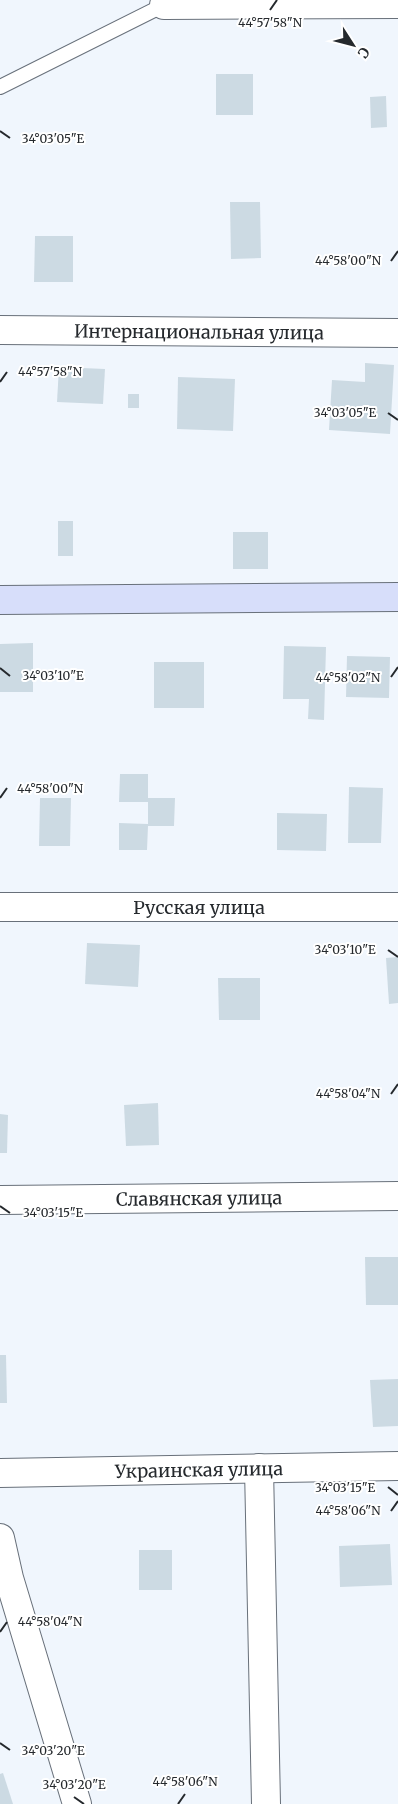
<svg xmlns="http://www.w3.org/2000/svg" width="398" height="1804" viewBox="0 0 398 1804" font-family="Merriweather,serif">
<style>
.building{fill:#ccdae3}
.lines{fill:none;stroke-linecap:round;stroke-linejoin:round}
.lane-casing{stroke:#68707a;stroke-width:16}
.street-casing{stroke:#68707a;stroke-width:30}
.secondary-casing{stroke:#68707a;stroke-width:30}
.lane{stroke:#fff;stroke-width:14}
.street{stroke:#fff;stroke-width:28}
.secondary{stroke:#d7defa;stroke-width:28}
.ticks{fill:none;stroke:#25292d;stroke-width:2}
.labels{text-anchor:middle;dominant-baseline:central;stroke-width:4;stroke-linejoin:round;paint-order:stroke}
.street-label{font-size:18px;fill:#25292d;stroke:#fff}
.ticks-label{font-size:12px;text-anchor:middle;fill:#25292d;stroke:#fff;stroke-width:4;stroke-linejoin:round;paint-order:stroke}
</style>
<rect width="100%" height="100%" fill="#f0f6fd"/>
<!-- building -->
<g class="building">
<rect x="216" y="74" width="37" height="41"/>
<path d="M386,96L387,127L371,128L370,97Z"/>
<path d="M230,202H260L261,258L231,259Z"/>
<path d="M35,236H73V282H34Z"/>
<path d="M365,363L394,365L390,434L329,430L332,380L365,382Z"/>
<path d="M59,367L105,369L103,404L57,402Z"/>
<path d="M178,377L235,379L233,431L177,429Z"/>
<rect x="128" y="394" width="11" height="14"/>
<rect x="58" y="521" width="15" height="35"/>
<rect x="233" y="532" width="35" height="37"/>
<path d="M33,643V692H0V644Z"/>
<path d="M284,646L326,647L324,720L308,719L309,699H283Z"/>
<path d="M347,656L390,657L389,698L346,697Z"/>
<rect x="154" y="662" width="50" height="46"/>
<path d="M120,774H148V798H175L174,826H148L147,850H119V823L148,824V802H119Z"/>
<path d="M349,787L383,788L381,843H348Z"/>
<path d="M40,798H71L70,846H39Z"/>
<path d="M277,813L327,814L326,851L277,850Z"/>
<path d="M87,943L140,945L138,987L85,984Z"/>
<path d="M398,957V1003L389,1004L386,958Z"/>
<path d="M218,978H260V1020H219Z"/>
<path d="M158,1103L159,1145L126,1146L124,1105Z"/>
<path d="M0,1114L8,1115L7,1153H0Z"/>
<path d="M365,1257H398V1305H366Z"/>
<path d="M0,1355H6L7,1403H0Z"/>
<path d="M398,1379V1426L373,1427L370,1380Z"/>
<path d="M390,1544L392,1585L340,1587L339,1546Z"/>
<rect x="139" y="1550" width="33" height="40"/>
<path d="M3,1773L13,1804H0V1774Z"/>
</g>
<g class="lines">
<!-- lane casing -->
<g class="lane-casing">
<path id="lane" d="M0,87L164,5"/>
</g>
<!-- street casing -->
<g class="street-casing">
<g id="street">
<path d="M164,5L398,4"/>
<path id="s1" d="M0,330L398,333"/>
<path id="s2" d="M0,907H398"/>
<path id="s3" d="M0,1200L398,1196"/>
<path d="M259,1468L266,1804"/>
<path id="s4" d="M0,1473L398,1466"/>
<path d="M0,1538L9,1578L77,1804"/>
</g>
</g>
<!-- secondary casing -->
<g class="secondary-casing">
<path id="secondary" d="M0,600L398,597"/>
</g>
<!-- lane -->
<use href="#lane" class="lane"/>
<!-- street -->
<use href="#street" class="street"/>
<!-- secondary -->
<use href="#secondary" class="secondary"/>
</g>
<!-- ticks -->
<path class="ticks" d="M270,10L277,0M0,131L10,138M391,261L398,251M0,382L7,372M388,413L398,420M0,668L10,676M391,677L398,667M0,798L7,788M388,950L398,957M391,1094L398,1084M0,1206L10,1213M388,1487L398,1495M391,1511L398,1501M0,1632L7,1622M0,1743L10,1750M74,1797L84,1804M178,1804L185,1794"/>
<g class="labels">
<!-- street labels -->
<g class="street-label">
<text stroke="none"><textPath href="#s1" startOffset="199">Интернациональная улица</textPath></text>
<text stroke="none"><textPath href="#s2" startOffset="199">Русская улица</textPath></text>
<text stroke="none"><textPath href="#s3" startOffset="199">Славянская улица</textPath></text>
<text stroke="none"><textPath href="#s4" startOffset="199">Украинская улица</textPath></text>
</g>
</g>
<g class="ticks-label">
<text x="270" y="27">44°57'58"N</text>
<text x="53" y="143">34°03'05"E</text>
<text x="348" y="265">44°58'00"N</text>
<text x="50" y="376">44°57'58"N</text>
<text x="345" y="417">34°03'05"E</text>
<text x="53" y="680">34°03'10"E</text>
<text x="348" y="682">44°58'02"N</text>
<text x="50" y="793">44°58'00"N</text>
<text x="345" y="954">34°03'10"E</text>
<text x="348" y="1098">44°58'04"N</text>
<text x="53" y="1217">34°03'15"E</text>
<text x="345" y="1492">34°03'15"E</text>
<text x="348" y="1515">44°58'06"N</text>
<text x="50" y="1626">44°58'04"N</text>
<text x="53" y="1755">34°03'20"E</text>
<text x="185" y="1786">44°58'06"N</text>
<text x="74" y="1789">34°03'20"E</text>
</g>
<!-- north arrow -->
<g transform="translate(353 45) rotate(126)" stroke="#ffffff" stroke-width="4" paint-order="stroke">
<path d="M0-4L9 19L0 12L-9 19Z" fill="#25292d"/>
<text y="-8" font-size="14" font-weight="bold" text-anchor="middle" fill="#25292d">С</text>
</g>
</svg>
